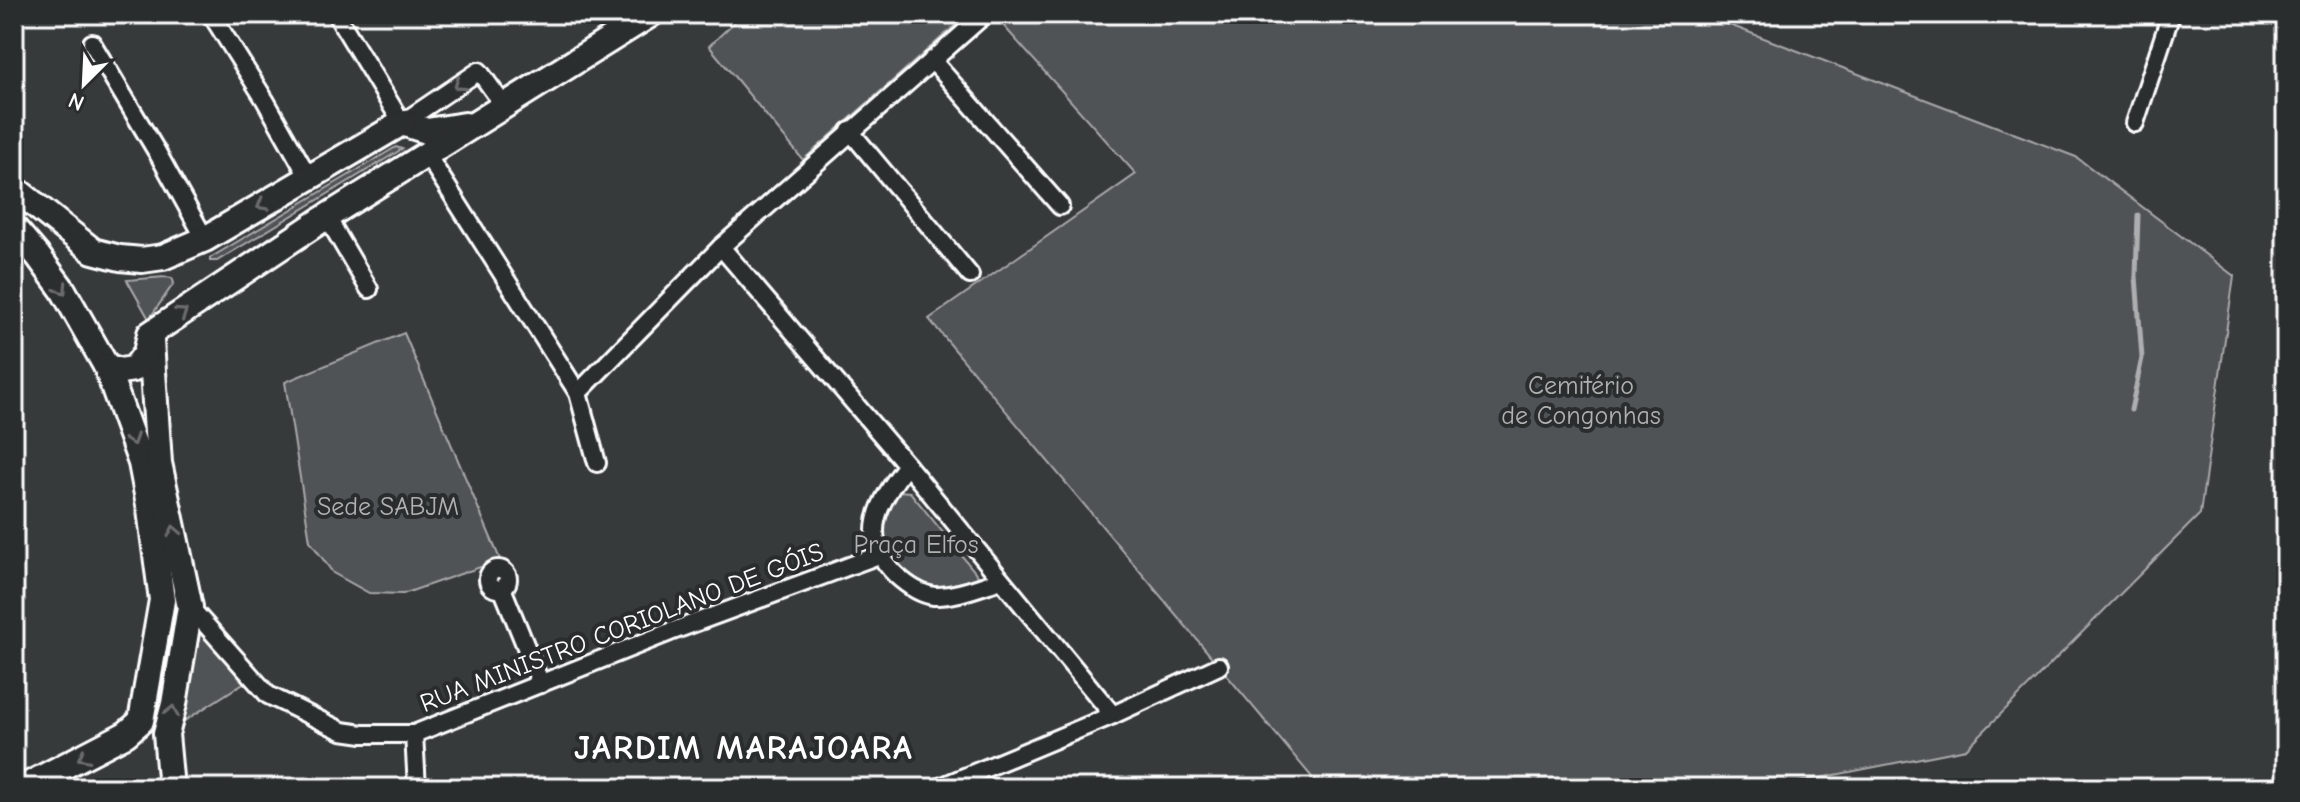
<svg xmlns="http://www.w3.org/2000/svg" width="2300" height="802" viewBox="0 0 2300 802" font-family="'Comic Neue',sans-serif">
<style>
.green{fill:#505354;stroke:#a8a9aa;stroke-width:2}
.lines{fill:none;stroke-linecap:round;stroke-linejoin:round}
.stream{stroke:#adaeaf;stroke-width:5}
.building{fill:#636465;stroke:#454647;stroke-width:2}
.street-casing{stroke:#fff;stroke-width:22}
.secondary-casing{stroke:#fff;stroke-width:30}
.street{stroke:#2a2d2e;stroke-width:16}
.secondary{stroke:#2a2d2e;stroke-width:24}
.oneway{stroke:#6a6c6d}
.labels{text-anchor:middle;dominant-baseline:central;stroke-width:8;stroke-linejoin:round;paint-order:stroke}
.park-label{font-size:26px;fill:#b0b2b2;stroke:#2a2d2e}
.street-label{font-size:26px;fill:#fff;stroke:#2a2d2e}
.district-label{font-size:34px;font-weight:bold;letter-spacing:2px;fill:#fff;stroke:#2a2d2e}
</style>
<rect width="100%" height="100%" fill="#373a3b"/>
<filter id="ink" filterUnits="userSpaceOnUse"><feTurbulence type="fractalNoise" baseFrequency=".0125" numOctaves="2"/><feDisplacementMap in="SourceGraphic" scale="16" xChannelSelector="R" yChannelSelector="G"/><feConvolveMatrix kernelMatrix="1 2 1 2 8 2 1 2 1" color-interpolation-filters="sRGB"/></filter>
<g filter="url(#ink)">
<!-- green -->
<g class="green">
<path d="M743,14H968L803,160L709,46Z"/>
<path d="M993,14H1701L2076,157L2234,276L2200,514L1966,749L1769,788H1321L929,319L1136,174Z"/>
<path d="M396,147L402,149L217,261H210V258Z"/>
<path d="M165,277L172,278L174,283L149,319L127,280Z"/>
<path d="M404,333L502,564H489L403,594L369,593L333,573L310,541L285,382Z"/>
<path d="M898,491L910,492L980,578C915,592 920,597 881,542L887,499Z"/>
<path d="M201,629L248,680L181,723Z"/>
</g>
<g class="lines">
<!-- stream -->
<path class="stream" d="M2131,410L2142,358L2136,276L2138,215"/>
</g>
<!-- building -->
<path class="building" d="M2104,775L2158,788H2101Z"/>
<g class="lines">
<!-- street casing -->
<g class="street-casing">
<g id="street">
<path d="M211,14L265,100L309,178"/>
<path d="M336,14L402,123L479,71L505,107"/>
<path d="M92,43L157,152L205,239"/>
<path d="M932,60L1060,206"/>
<path d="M2135,123L2171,14"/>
<path d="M850,131L970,275"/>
<path d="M427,155L578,393L597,463"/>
<path d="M327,217L369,289"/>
<path d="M721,247L907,465L1113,715"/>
<path d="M578,393L721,247L983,16"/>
<path d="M907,465C879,501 857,537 896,575C907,585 919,594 934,596C956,597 981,586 1001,580"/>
<circle cx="498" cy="579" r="10"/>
<path d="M502,588L541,684"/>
<path d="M190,607L268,695L342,731L363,734H414L670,632L879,555"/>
<path d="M414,734L417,788"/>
<path d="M938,788L1113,715L1219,666"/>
</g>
</g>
<!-- secondary casing -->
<g class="secondary-casing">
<g id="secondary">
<path d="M402,123L427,131L465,125"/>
<path d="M14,188L93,251L120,258L142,260L163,257L205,239L402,123"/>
<path d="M14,228L38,256L63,290L106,366L141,463L150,510L162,600L141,721L126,734L22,788"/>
<path d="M151,341L159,463L190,607L174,704L166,734L171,788"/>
<path d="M106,366L120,371L134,369L146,353L150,334L320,221L651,14"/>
</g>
</g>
<!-- street -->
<use href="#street" class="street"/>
<!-- secondary -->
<use href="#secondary" class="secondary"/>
</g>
<!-- one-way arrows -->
<defs><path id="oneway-chevron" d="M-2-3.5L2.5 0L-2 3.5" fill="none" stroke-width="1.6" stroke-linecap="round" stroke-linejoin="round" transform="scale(2)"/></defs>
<g class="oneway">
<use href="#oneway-chevron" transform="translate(459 85) rotate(146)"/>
<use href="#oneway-chevron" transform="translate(262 205) rotate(150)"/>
<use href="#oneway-chevron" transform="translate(62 289) rotate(57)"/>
<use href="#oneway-chevron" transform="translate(182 313) rotate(-34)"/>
<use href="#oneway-chevron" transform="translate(132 440) rotate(71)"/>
<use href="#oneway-chevron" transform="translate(174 531) rotate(-102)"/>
<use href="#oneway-chevron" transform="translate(172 711) rotate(-77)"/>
<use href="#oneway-chevron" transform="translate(83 757) rotate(153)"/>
</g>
</g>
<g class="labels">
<!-- park labels -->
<g class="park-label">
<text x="1581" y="386">Cemitério<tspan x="1581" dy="30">de Congonhas</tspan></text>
<text x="388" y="507">Sede SABJM</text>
<text x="916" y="545">Praça Elfos</text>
</g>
<!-- street labels -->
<g class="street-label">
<text transform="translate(622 628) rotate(-21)">RUA MINISTRO CORIOLANO DE GÓIS</text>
</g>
<!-- district labels -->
<g class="district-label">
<text x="744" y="748">JARDIM MARAJOARA</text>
</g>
</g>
<!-- margin -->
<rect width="2300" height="802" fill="none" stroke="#2a2d2e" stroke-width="48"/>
<rect x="24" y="24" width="2252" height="754" fill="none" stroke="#fff" stroke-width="3" filter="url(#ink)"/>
<!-- north arrow -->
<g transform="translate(84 84) rotate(204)" stroke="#2a2d2e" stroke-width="6" paint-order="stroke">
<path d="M0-6L14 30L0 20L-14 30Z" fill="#ffffff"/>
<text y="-12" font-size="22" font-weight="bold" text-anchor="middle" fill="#ffffff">N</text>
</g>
</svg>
